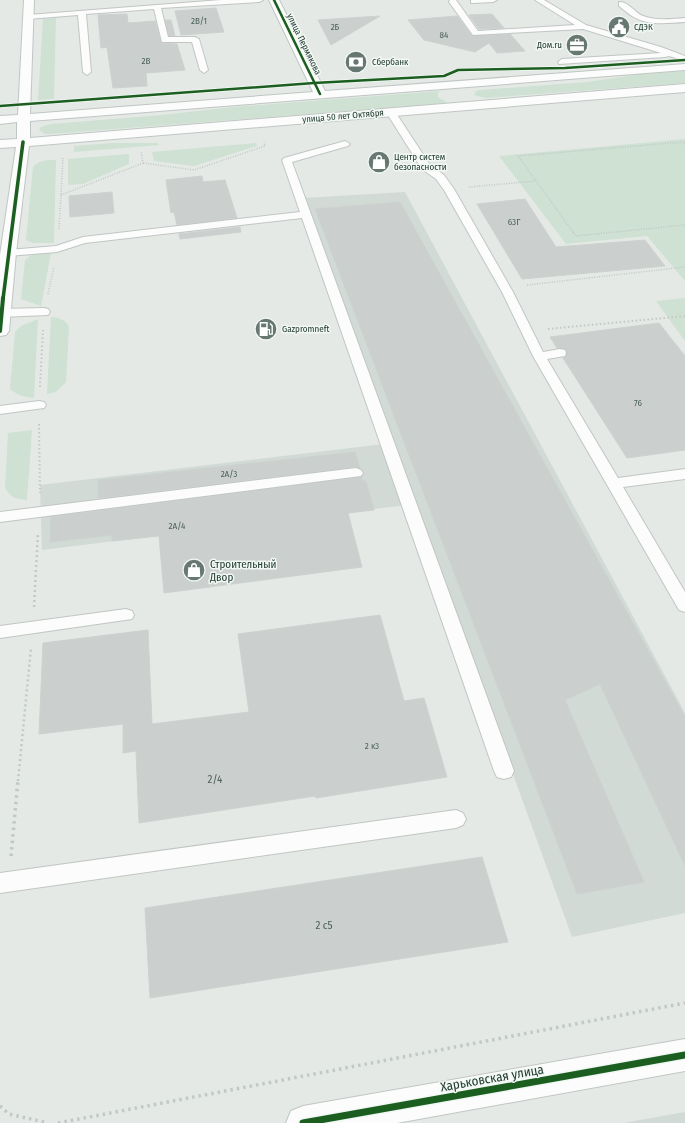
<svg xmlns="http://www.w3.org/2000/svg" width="685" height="1123" viewBox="0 0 685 1123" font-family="'Fira Sans Condensed',sans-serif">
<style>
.built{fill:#d2dad6}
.green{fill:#cee1d2}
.building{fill:#cbd0ce;stroke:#ccd2cf}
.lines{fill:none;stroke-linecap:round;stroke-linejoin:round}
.lane-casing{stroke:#c1c6c3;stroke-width:2}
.secondary-casing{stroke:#c0c6c3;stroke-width:2}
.path-far3{stroke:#c1c9c5;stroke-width:1.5;stroke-dasharray:1 1.5;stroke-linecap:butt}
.path-far2{stroke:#c1c9c5;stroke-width:2;stroke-dasharray:1.5 2.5;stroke-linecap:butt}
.path-far1{stroke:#c1c9c5;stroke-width:2.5;stroke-dasharray:2 3;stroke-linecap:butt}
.path{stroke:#c1c9c5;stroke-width:3.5;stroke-dasharray:2.5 4;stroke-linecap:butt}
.lane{fill:#fbfcfb;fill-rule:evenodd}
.secondary{fill:#fbfcfb;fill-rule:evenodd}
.cycleway-far3-casing{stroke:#f2f8f4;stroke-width:4}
.cycleway-far2-casing{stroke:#f2f8f4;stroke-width:5}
.cycleway-far1-casing{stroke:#f2f8f4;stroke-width:6}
.cycleway-casing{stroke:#f2f8f4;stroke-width:10}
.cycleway-far3{stroke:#1b5e20;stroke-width:2.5}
.cycleway-far2{stroke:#1b5e20;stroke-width:3.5}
.cycleway-far1{stroke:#1b5e20;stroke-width:4}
.cycleway{stroke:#1b5e20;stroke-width:7}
.labels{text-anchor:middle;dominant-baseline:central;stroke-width:3;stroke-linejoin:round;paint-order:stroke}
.number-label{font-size:9px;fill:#4e615a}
.far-poi-label{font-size:9px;fill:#233b33;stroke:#f2f8f4;text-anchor:start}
.far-street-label{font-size:9px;fill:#233b33;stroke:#f2f8f4}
.poi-label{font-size:11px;fill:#233b33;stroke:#f2f8f4;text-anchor:start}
.near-number-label{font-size:11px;fill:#4e615a}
.near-street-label{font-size:13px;fill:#233b33;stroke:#f2f8f4}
</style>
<rect width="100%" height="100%" fill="#e4e9e6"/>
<!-- built -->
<g class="built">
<path d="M405,192L685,713V913L572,937L415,504L42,550L40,485L392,443L304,198Z"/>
<path d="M685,1112V1123H623Z"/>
</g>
<!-- green -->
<g class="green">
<path d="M56,18L54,99L38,100L43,19Z"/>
<path d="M685,71V83L486,98L474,95L476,91L480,90L587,82L641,74Z"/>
<path d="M440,91L438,93V97L448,103L51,134H45L39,130L41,127L51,124L162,115L233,107Z"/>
<path d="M685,139V281L647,236L566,244L499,156Z"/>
<path d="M113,143H158L159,145L74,152V146Z"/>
<path d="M256,143L257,146L194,166L154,161L152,152Z"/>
<path d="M129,154V164L83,184L68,185V159Z"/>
<path d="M56,160L54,243H33L26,240L33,167C39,160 48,160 56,160Z"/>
<path d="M38,253H51L41,306L21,299L25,260L30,256Z"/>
<path d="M685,298V341L656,301Z"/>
<path d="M51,317C59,318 65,319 69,327L66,382L56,392L47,394Z"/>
<path d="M38,319L34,398C24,397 17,395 10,389L15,332L21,326Z"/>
<path d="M32,430L27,500C16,499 11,498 5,488L8,433Z"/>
</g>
<!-- building -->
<g class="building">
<path d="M216,8L224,32L181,35L175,11Z"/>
<path d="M127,14L128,23L155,21L161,43L177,44L185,70L146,73L147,86L113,88L107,47L101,48L98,15Z"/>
<path d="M492,14L504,28L479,29L469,15Z"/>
<path d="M380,16L331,45L318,20Z"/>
<path d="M457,16L472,36L510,34L525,51L497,53L489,43L475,52L424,40L408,20Z"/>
<path d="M165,20H171L175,36H169Z"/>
<path d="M202,176L203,182L225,180L237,218L177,225L174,212L171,213L166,180Z"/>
<path d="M112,192L114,213L70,217L69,196Z"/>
<path d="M525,199L556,247L645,240L665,266L522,279L477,204Z"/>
<path d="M400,202L685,717V866L600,684L565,700L644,882L577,894L315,209Z"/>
<path d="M240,227L241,232L180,239L179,234Z"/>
<path d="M659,323L685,356V450L627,458L563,358L566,356V350L557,348L550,337Z"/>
<path d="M355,452L360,468L356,467L98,498V480Z"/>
<path d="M362,477L363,481H366L374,510L348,513L362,567L164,593L159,536L112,541V535L50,542L51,517Z"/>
<path d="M380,615L404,701L424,698L447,777L316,798L315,796L139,823L136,751L123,753V724L39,734L43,643L148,630L152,724L249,712L238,634Z"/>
<path d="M482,857L508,942L150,998L145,908Z"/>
</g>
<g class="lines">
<!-- lane casing -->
<g class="lane-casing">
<g id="lane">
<path d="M221,0H263L259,2L161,8L168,37H195L199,39L208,70L204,73L200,70L192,42H162L154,9L86,14L91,72L87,75L83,72L78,15L28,19L24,17L28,15Z"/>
<path d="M450,0H456L478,31L575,25L535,0H544L586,25L661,47L685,56V61L669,56L665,57L559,64L558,62L562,59L661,53L583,29L473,35L449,2Z"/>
<path d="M471,0H497L493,2L474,3H471Z"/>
<path d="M619,2C628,1 635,13 643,16C656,21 672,19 685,18V22C668,23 647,26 632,16C627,13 623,9 619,6Z"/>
<path d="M391,109L394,110L430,165L444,175L454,189L513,292L543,352L560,349L565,350L566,353L565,356L547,359L618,478L685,469V479L623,487L685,592V612L679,610L533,356L502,292L444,190L436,179L422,169L386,112Z"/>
<path d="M345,141L350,144L348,146L292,162L514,771L511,777L504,779L497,777L494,771L302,218L85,243L57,252L8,256L4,255L2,253L4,251L8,250L56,246L83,237L300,212L282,160L284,158Z"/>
<path d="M44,308L48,309L50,312L48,315L0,317V309Z"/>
<path d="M39,401L44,402L46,405L44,408L0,414V406Z"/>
<path d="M356,468L361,470L363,473L361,476L0,522V512Z"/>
<path d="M126,609L132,611L134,615L132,619L0,638V626Z"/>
<path d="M456,810L463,813L466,819L463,825L456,828L0,893V873Z"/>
</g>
</g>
<!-- secondary casing -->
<g class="secondary-casing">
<g id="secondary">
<path d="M24,0H34L30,114L313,92L269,0H279L325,91L685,64V70L30,121V138L685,84V92L29,146L16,253L9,331L6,335L0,336V255L16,147L0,148V140L17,139V122L0,124V116L18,115Z"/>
<path d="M685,1039V1071L397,1123H286L291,1111L303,1106Z"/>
</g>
</g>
<!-- path-far3 -->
<g class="path-far3">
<path d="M685,144L683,142L518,156L576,236L685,225"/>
<path d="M143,163L194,170L265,146L264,142"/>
<path d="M469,187L536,181"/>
<path d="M61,195L143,163L141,151"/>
<path d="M59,229L63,158"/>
<path d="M527,285L685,267"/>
<path d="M48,294L54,267"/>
</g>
<!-- path-far2 -->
<g class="path-far2">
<path d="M548,329L685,316"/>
<path d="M40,387L43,330"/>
<path d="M39,424L40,493"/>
</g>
<!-- path-far1 -->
<g class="path-far1">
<path d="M34,607L38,532"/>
<path d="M18,781L31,648"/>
</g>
<!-- path -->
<g class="path">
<path d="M11,856L18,780"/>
<path d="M0,1106L9,1114L48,1123"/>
<path d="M58,1123L685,1003"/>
</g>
<!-- lane -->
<use href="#lane" class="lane"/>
<!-- secondary -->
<use href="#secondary" class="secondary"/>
<!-- cycleway-far3 casing -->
<g class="cycleway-far3-casing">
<g id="cycleway-far3">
<path d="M274,0L320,94"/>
<path d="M0,106L314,83L444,76L458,70L565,68L685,60"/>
</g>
</g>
<!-- cycleway-far2 casing -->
<g class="cycleway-far2-casing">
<path id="cycleway-far2" d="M3,299L23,142"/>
</g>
<!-- cycleway-far1 casing -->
<g class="cycleway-far1-casing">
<path id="cycleway-far1" d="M0,331L3,298"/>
</g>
<!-- cycleway casing -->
<g class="cycleway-casing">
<path id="cycleway" d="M303,1123L685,1055"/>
</g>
<!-- cycleway-far3 -->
<use href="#cycleway-far3" class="cycleway-far3"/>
<!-- cycleway-far2 -->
<use href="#cycleway-far2" class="cycleway-far2"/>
<!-- cycleway-far1 -->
<use href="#cycleway-far1" class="cycleway-far1"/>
<!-- cycleway -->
<use href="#cycleway" class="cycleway"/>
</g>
<!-- icons -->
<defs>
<g id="civic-disc" transform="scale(1.15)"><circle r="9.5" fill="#677872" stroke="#f2f8f4"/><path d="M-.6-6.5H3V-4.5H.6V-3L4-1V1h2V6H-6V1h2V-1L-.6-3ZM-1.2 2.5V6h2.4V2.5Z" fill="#fff"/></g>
<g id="office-disc" transform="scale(1.15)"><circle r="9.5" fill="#677872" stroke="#f2f8f4"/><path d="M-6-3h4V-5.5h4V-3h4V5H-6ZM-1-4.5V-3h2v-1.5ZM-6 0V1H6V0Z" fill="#fff"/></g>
<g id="bank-disc" transform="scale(1.15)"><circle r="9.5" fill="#677872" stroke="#f2f8f4"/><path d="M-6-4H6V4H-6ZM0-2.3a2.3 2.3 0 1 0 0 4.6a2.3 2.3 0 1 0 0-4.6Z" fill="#fff"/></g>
<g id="shop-disc" transform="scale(1.15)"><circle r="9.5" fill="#677872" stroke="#f2f8f4"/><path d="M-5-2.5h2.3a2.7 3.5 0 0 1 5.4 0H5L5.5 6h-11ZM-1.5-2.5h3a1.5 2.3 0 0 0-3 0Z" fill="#fff"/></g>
<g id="fuel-disc" transform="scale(1.15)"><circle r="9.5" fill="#677872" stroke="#f2f8f4"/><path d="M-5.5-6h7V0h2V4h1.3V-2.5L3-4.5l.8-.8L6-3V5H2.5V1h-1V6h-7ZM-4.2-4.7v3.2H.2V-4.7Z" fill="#fff"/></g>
</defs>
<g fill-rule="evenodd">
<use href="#civic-disc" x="619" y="27"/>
<use href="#office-disc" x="577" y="45"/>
<use href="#bank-disc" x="356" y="62"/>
<use href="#shop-disc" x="379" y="162"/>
<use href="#fuel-disc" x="266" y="329"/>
<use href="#shop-disc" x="194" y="570"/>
</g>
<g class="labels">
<!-- number labels -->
<g class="number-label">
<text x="199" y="21">2В/1</text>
<text x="335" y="27">2Б</text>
<text x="444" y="35">84</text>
<text x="146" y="61">2В</text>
<text x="514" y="222">63Г</text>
<text x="638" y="403">76</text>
<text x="229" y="474">2А/3</text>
<text x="177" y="526">2А/4</text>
<text x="372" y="746">2 к3</text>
</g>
<!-- far-poi labels -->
<g class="far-poi-label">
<text x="634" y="27">СДЭК</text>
<text x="562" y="45" text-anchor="end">Дом.ru</text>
<text x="372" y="62">Сбербанк</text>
<text x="394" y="157">Центр систем<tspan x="394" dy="10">безопасности</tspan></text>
<text x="282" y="329">Gazpromneft</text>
</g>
<!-- far-street labels -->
<g class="far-street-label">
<text transform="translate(304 44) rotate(64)">улица Пермякова</text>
<text transform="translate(343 116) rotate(-5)">улица 50 лет Октября</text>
</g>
<!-- poi labels -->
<g class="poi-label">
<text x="210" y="564">Строительный<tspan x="210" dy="13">Двор</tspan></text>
</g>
<!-- near-number labels -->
<g class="near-number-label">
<text x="215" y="779">2/4</text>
<text x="324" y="925">2 с5</text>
</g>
<!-- near-street labels -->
<g class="near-street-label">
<text transform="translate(492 1078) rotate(-10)">Харьковская улица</text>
</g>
</g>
</svg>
